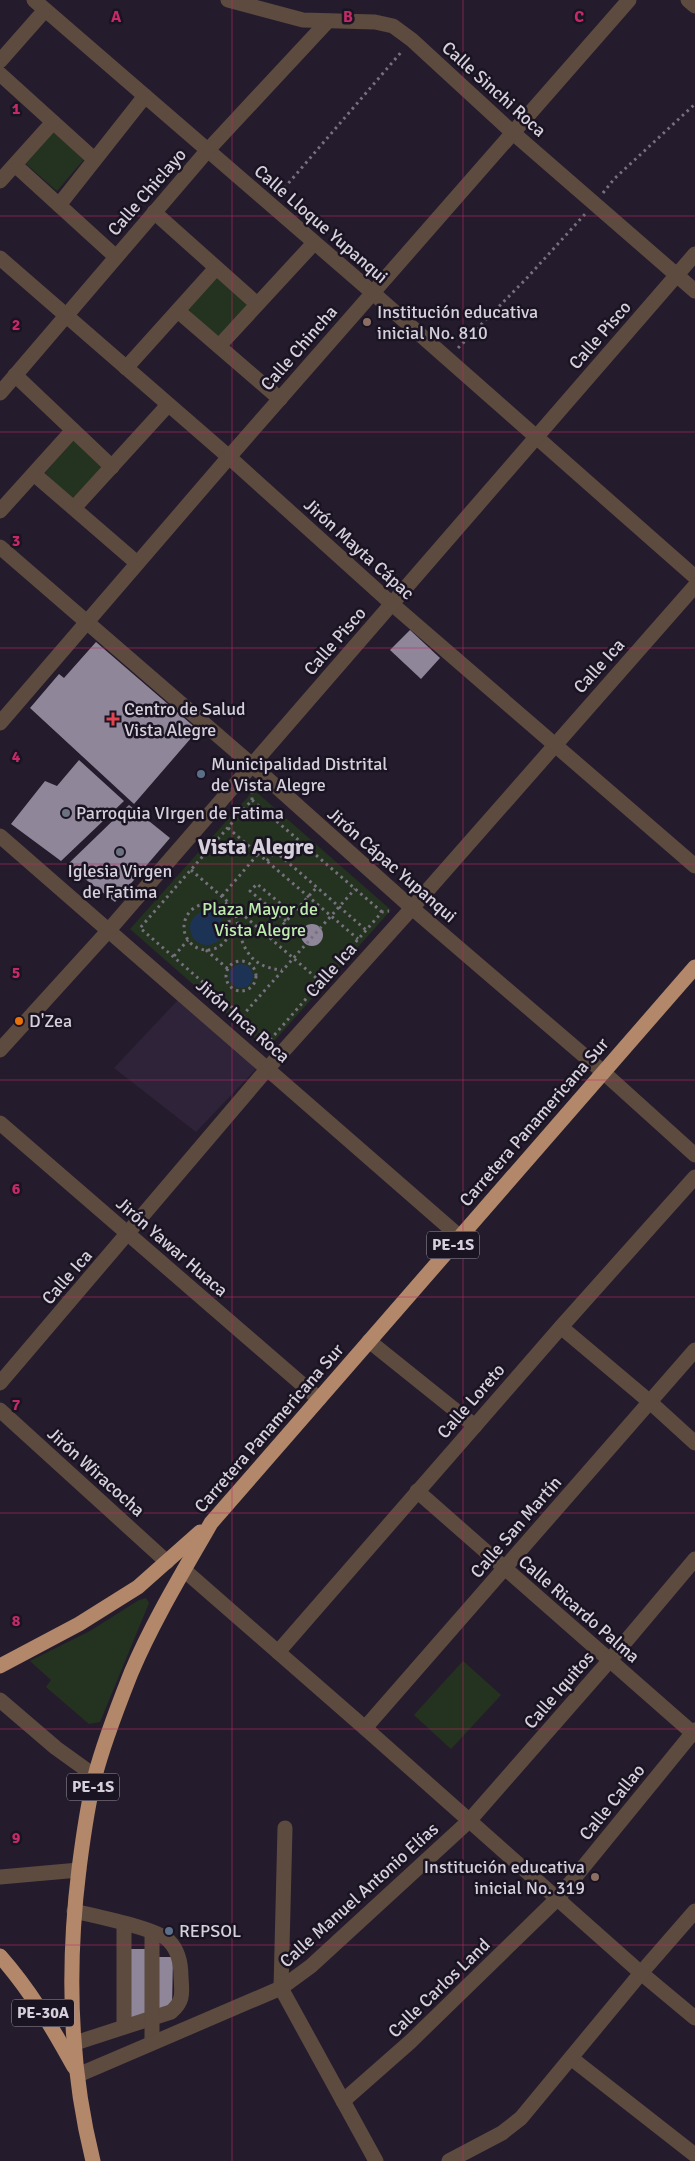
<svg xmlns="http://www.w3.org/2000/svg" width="695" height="2161" viewBox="0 0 695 2161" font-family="Signika,sans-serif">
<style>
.built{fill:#2e2339}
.green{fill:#24331f}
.water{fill:#1d3355}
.building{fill:#8f869a}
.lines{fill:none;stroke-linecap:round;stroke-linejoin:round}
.path{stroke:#77707e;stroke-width:3;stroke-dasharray:2.5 4;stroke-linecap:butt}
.minor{stroke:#5d4b40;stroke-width:15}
.highway{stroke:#b2876a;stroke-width:15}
.grid{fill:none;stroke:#c42a68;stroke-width:1;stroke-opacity:0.55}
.education-dot{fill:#8d6e63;stroke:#1a1322;stroke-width:2}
.health-dot{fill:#e0444e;stroke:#1a1322;stroke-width:2}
.service-dot{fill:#5c6f8a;stroke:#1a1322;stroke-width:2}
.worship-dot{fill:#6b7280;stroke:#1a1322;stroke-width:2}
.food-dot{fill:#e8710a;stroke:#1a1322;stroke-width:2}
.labels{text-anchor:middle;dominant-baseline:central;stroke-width:5;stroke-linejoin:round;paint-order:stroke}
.shield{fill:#1a1322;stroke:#9d97a4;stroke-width:1}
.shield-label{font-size:16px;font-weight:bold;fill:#d5d0db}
.street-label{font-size:18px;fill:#d5d0db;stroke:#1a1322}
.poi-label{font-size:18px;fill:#d5d0db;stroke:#1a1322;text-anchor:start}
.park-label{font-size:18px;fill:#beecad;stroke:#1a1322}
.district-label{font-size:22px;font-weight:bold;fill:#d5d0db;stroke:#1a1322}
.grid-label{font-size:16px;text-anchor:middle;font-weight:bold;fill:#c42a68;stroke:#1a1322;stroke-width:5;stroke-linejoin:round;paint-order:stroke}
</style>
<rect width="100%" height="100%" fill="#241c2c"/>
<!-- built -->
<path class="built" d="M178,1000L256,1069L196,1132L114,1068Z"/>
<!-- green -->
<g class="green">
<path d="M53,131L85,158L57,191L25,163Z"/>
<path d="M215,276L248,304L217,337L188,309Z"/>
<path d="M73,440L104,468L74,501L45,473Z"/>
<path d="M254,790L391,910L267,1049L130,929Z"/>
<path d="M146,1598L149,1603L100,1722L89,1724L46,1687L51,1680L30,1661L90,1631L139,1600Z"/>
<path d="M463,1661L501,1695L451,1749L414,1715Z"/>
</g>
<!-- water -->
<g class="water">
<circle cx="207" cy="928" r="17"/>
<circle cx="241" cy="976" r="12"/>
</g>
<!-- building -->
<g class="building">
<path d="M410,630L440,658L421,679L390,650Z"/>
<path d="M96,642L198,730L134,804L30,708L59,674L64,678Z"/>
<path d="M79,760L124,801L61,861L11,824L45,781L57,786Z"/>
<path d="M129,805L170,838L115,902L67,865Z"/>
<circle cx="312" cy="935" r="11"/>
<path d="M131,1949H146L145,2018L130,2017Z"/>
<path d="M159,1957H173L172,2008H158Z"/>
</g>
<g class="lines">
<!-- path -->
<g class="path">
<path d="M280,193L403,50"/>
<path d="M603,193L614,179L695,104"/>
<path d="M458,348L526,279L586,213"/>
<path d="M252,800V788"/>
<path d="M228,828L358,939"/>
<path d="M267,861L275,851L366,930"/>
<path d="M191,870L321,982"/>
<path d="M222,896L258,854"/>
<circle cx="207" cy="927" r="23"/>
<path d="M221,909L228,902"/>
<path d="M235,909C240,941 245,967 282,970"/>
<path d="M382,912L252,800L140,928L270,1040L382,912L389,911"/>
<path d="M286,921L250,891L257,884L293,914"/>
<path d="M270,939L317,887"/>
<path d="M206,950L228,969"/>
<path d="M174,956L188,940"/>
<circle cx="241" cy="976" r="15"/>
<path d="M242,1016L355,889"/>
</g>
<!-- minor -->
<g class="minor">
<path d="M34,0L373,293L695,577"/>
<path d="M228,0L303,20L375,22L393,26L412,40L512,132L695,291"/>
<path d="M688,0L695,6"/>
<path d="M0,61L45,10"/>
<path d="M0,74L94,159"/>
<path d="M15,165L116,257"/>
<path d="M0,181L53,122"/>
<path d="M59,205L145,96"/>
<path d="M154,212L257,304"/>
<path d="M0,258L229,457L392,604L695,866"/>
<path d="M178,311L280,399"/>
<path d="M219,346L314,243"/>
<path d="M126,368L216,268"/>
<path d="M15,375L112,467"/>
<path d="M0,393L207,151L328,21"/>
<path d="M34,474L137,563"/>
<path d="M74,508L168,405"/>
<path d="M0,511L73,430"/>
<path d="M0,547L252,765L412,908L602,1071L695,1155"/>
<path d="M0,723L229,457L629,0"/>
<path d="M0,836L460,1237"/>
<path d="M0,1050L109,930L695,254"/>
<path d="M0,1123L319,1399"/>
<path d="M561,1327L650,1402L695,1443"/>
<path d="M369,1341L475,1426"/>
<path d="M0,1383L268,1068L412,908L695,586"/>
<path d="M0,1410L167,1562"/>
<path d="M417,1491L695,1735"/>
<path d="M184,1570L365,1728L641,1973L695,2018"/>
<path d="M278,1652L561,1327L695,1177"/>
<path d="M0,1700L56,1748L95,1776"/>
<path d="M365,1728L695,1350"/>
<path d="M285,1828L281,1988L376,2161"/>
<path d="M0,1877L79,1870"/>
<path d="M74,1911C94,1916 157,1928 169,1941C179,1951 181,1964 181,1977C182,1993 184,2001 171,2012L75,2043"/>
<path d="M124,2027V1924"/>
<path d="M152,2043V1932"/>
<path d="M571,2058L695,2155"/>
<path d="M78,2075L281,1988L311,1966L469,1821L610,1660L695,1559"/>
<path d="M343,2101L410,2042L558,1898L695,1730"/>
<path d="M449,2161L502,2133L521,2118L641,1973L695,1911"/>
</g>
<!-- highway -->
<g class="highway">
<path d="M0,1666L79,1624L138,1587L200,1532"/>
<path d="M0,1956C30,1990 52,2027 74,2067"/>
<path d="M93,2161C69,2065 67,1966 79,1869C83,1838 87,1806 95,1776C104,1741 118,1706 131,1673C153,1621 183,1572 211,1523L695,967"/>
</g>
</g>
<!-- grid -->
<path class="grid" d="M232,0V2161M463,0V2161M0,216H695M0,432H695M0,648H695M0,864H695M0,1080H695M0,1297H695M0,1513H695M0,1729H695M0,1945H695"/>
<!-- markers -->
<g class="education-dot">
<circle cx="367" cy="322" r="5"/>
<circle cx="595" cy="1877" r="5"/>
</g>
<path class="health-dot" d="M110.5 711.5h5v5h5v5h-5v5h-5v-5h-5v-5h5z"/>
<g class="service-dot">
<circle cx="201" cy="774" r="5"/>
<circle cx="169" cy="1931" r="5"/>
</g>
<g class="worship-dot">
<circle cx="66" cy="813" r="5"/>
<circle cx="120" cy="852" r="5"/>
</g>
<circle class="food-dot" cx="19" cy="1021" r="5"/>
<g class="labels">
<!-- shield labels -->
<g class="shield">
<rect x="427" y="1231.5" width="52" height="27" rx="4"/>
<rect x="67" y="1773.5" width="52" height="27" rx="4"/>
<rect x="12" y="1999.5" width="62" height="27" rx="4"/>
</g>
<g class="shield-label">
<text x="453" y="1245">PE-1S</text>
<text x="93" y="1787">PE-1S</text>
<text x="43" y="2013">PE-30A</text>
</g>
<!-- street labels -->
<g class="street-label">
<text transform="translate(494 89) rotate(42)">Calle Sinchi Roca</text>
<text transform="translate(147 192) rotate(-49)">Calle Chiclayo</text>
<text transform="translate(321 224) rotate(41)">Calle Lloque Yupanqui</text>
<text transform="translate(600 335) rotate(-49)">Calle Pisco</text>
<text transform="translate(299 348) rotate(-49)">Calle Chincha</text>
<text transform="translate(359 549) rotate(42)">Jirón Mayta Cápac</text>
<text transform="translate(335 641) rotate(-49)">Calle Pisco</text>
<text transform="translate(599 666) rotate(-48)">Calle Ica</text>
<text transform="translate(392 865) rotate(41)">Jirón Cápac Yupanqui</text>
<text transform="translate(331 970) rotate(-48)">Calle Ica</text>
<text transform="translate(243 1021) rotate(41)">Jirón Inca Roca</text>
<text transform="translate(534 1122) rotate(-49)">Carretera Panamericana Sur</text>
<text transform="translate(172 1247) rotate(41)">Jirón Yawar Huaca</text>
<text transform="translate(67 1277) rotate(-49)">Calle Ica</text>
<text transform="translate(471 1401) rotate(-49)">Calle Loreto</text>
<text transform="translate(269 1428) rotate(-49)">Carretera Panamericana Sur</text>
<text transform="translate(96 1472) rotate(42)">Jirón Wiracocha</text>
<text transform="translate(516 1527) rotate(-49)">Calle San Martín</text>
<text transform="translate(579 1609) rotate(41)">Calle Ricardo Palma</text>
<text transform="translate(559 1690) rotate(-49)">Calle Iquitos</text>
<text transform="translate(612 1802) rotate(-51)">Calle Callao</text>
<text transform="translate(359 1895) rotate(-42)">Calle Manuel Antonio Elías</text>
<text transform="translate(439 1988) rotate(-44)">Calle Carlos Land</text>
</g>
<!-- poi labels -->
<g class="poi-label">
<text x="377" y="312">Institución educativa<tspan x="377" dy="21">inicial No. 810</tspan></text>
<text x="124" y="709">Centro de Salud<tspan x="124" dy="21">Vista Alegre</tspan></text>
<text x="211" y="764">Municipalidad Distrital<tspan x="211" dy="21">de Vista Alegre</tspan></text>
<text x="76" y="813">Parroquia VIrgen de Fatima</text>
<text x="120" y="871" text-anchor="middle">Iglesia Virgen<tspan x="120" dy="21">de Fatima</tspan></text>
<text x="29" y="1021">D'Zea</text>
<text x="585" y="1867" text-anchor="end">Institución educativa<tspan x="585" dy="21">inicial No. 319</tspan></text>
<text x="179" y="1931">REPSOL</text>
</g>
<!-- park labels -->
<g class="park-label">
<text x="260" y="909">Plaza Mayor de<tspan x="260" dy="21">Vista Alegre</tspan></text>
</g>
<!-- district labels -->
<g class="district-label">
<text x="256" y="846">Vista Alegre</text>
</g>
</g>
<g class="grid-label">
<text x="116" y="22">A</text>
<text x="348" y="22">B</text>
<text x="579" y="22">C</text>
<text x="16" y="114">1</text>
<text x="16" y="330">2</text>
<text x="16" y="546">3</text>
<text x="16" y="762">4</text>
<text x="16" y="978">5</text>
<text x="16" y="1194">6</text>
<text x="16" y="1410">7</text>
<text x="16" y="1626">8</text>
<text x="16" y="1843">9</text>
</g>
</svg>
